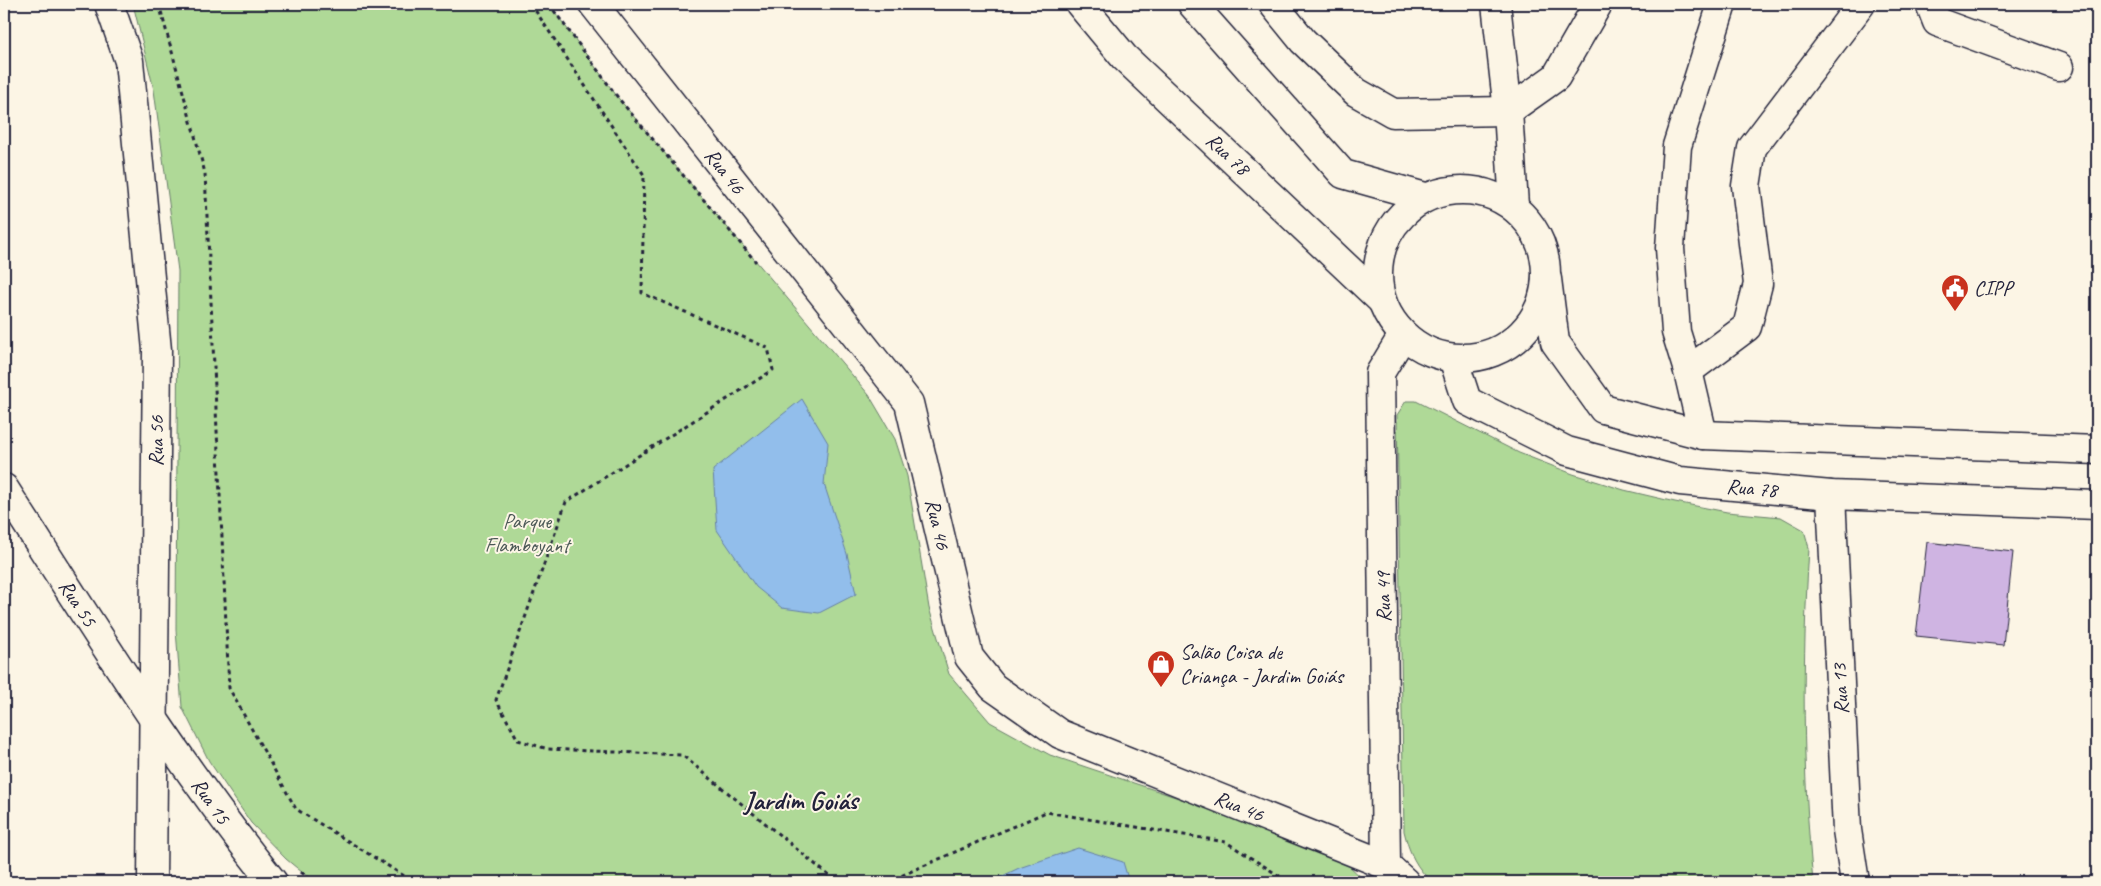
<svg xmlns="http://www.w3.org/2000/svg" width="2101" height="886" viewBox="0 0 2101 886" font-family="Caveat,sans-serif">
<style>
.green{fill:#afd997;stroke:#687e69}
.water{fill:#92beeb;stroke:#6580a5}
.building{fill:#cfb4e2;stroke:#22223b}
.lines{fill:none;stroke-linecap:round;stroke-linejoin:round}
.minor-casing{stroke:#22223b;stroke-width:31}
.major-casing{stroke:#22223b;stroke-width:31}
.path{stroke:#22223b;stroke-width:3;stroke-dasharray:4 4;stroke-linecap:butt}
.minor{stroke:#fcf5e5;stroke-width:28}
.major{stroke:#fcf5e5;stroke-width:28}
.labels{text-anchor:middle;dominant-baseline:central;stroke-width:4;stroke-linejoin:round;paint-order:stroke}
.street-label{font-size:21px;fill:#22223b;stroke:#fcf5e5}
.poi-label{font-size:21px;fill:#22223b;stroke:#fcf5e5;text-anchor:start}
.park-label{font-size:21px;fill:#4c5957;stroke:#fcf5e5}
.district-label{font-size:26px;font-weight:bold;fill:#22223b;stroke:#fcf5e5}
</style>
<rect width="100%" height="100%" fill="#fcf5e5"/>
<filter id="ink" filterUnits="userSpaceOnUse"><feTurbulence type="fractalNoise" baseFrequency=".02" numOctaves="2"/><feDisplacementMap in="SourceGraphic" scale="10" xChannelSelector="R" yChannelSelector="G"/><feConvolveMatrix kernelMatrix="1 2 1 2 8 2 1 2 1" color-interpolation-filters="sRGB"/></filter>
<g filter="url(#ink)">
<!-- green -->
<g class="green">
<path d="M133,4H549L619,99L869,395L895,439L907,476L929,608L949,674L990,722L1050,755L1301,839L1344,861L1366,882H314L286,859L251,823L209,761L182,707L176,630L178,271L154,90Z"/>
<path d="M1406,401H1416L1519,453L1573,474L1624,490L1675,502L1727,512L1781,517L1804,530L1809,548C1802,660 1802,771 1813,882H1432C1416,868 1409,852 1404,831L1397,415Z"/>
</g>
<!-- water -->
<g class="water">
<path d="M802,399L828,443L824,484L847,554L856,594L819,613L782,608L756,587L717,530L713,470Z"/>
<path d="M1078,848L1123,862L1129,882H990L1019,868Z"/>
</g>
<!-- building -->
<path class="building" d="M1927,542L2013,552L2003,645L1916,636Z"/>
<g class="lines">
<!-- minor casing -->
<g class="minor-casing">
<g id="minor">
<path d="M109,4L129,61L157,350L152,882"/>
<path d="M593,4L909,403L969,657L993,687L1060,734L1386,865L1405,882"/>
<path d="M1273,4L1303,41L1356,92L1393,113L1508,111L1556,77L1598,4"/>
<path d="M1496,4L1508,111L1514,206"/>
<path d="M1930,4L1937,22L2059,67"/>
<path d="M1688,371L1747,327L1758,284L1746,186L1752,148L1861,4"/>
<path d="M1703,435L1688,371L1676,332L1670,248L1677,146L1722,4"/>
<path d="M4,488C90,622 173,758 273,882"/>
<path d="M1831,495L1847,830L1855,882"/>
<path d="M1386,865L1380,373L1403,335"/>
</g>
</g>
<!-- major casing -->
<g class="major-casing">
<g id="major">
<path d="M1080,4L1124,57L1381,300"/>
<path d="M1192,4L1343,174L1425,197"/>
<circle cx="1462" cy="274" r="84"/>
<path d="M1547,279L1555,342L1603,409L1703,435L2097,450"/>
<path d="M1453,358L1467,401L1567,451L1680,481L1831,495L2097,505"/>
</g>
</g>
<!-- path -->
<g class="path">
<path d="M159,4L205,173L229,688L296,809L414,882"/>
<path d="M531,4L644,175L642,293L768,348L773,370L566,502L496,700L518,740L548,749L682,755L832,878L858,882"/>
<path d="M549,4L619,99L756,262"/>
<path d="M301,872L314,882"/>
<path d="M887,882L1046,812L1226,842L1289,882"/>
</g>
<!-- minor -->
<use href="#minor" class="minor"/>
<!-- major -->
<use href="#major" class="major"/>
</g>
</g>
<!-- icons -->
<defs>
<g id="civic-pin" transform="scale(1.4375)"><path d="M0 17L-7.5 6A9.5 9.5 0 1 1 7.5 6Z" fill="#c8321e" stroke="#fcf5e5"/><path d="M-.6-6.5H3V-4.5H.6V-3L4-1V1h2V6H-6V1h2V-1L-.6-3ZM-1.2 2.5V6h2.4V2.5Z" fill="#fff"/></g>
<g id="shop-pin" transform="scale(1.4375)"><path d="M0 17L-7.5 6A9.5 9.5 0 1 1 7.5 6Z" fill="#c8321e" stroke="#fcf5e5"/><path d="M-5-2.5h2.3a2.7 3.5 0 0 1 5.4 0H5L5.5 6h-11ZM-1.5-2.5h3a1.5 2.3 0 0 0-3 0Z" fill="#fff"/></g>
</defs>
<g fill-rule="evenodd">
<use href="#civic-pin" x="1955" y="288"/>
<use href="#shop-pin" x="1161" y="664"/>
</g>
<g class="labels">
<!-- street labels -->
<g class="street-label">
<text transform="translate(1228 154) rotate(43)">Rua 78</text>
<text transform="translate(725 171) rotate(52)">Rua 46</text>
<text transform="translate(156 441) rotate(-89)">Rua 56</text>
<text transform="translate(1752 488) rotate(5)">Rua 78</text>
<text transform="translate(938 524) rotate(77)">Rua 46</text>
<text transform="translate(1383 597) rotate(-91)">Rua 49</text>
<text transform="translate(78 603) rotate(57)">Rua 55</text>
<text transform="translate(1840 689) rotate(-93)">Rua 13</text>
<text transform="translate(211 801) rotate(55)">Rua 15</text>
<text transform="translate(1239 806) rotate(22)">Rua 46</text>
</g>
<!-- poi labels -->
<g class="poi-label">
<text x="1974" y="288">CIPP</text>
<text x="1180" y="652">Salão Coisa de<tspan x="1180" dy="24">Criança - Jardim Goiás</tspan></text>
</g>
<!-- park labels -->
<g class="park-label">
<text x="527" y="521">Parque<tspan x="527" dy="24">Flamboyant</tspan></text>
</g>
<!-- district labels -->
<g class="district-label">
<text x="801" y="800">Jardim Goiás</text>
</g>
</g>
<!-- margin -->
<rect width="2101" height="886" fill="none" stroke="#fcf5e5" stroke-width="20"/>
<rect x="10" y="10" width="2081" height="866" fill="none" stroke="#22223b" stroke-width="2" filter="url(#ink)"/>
</svg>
